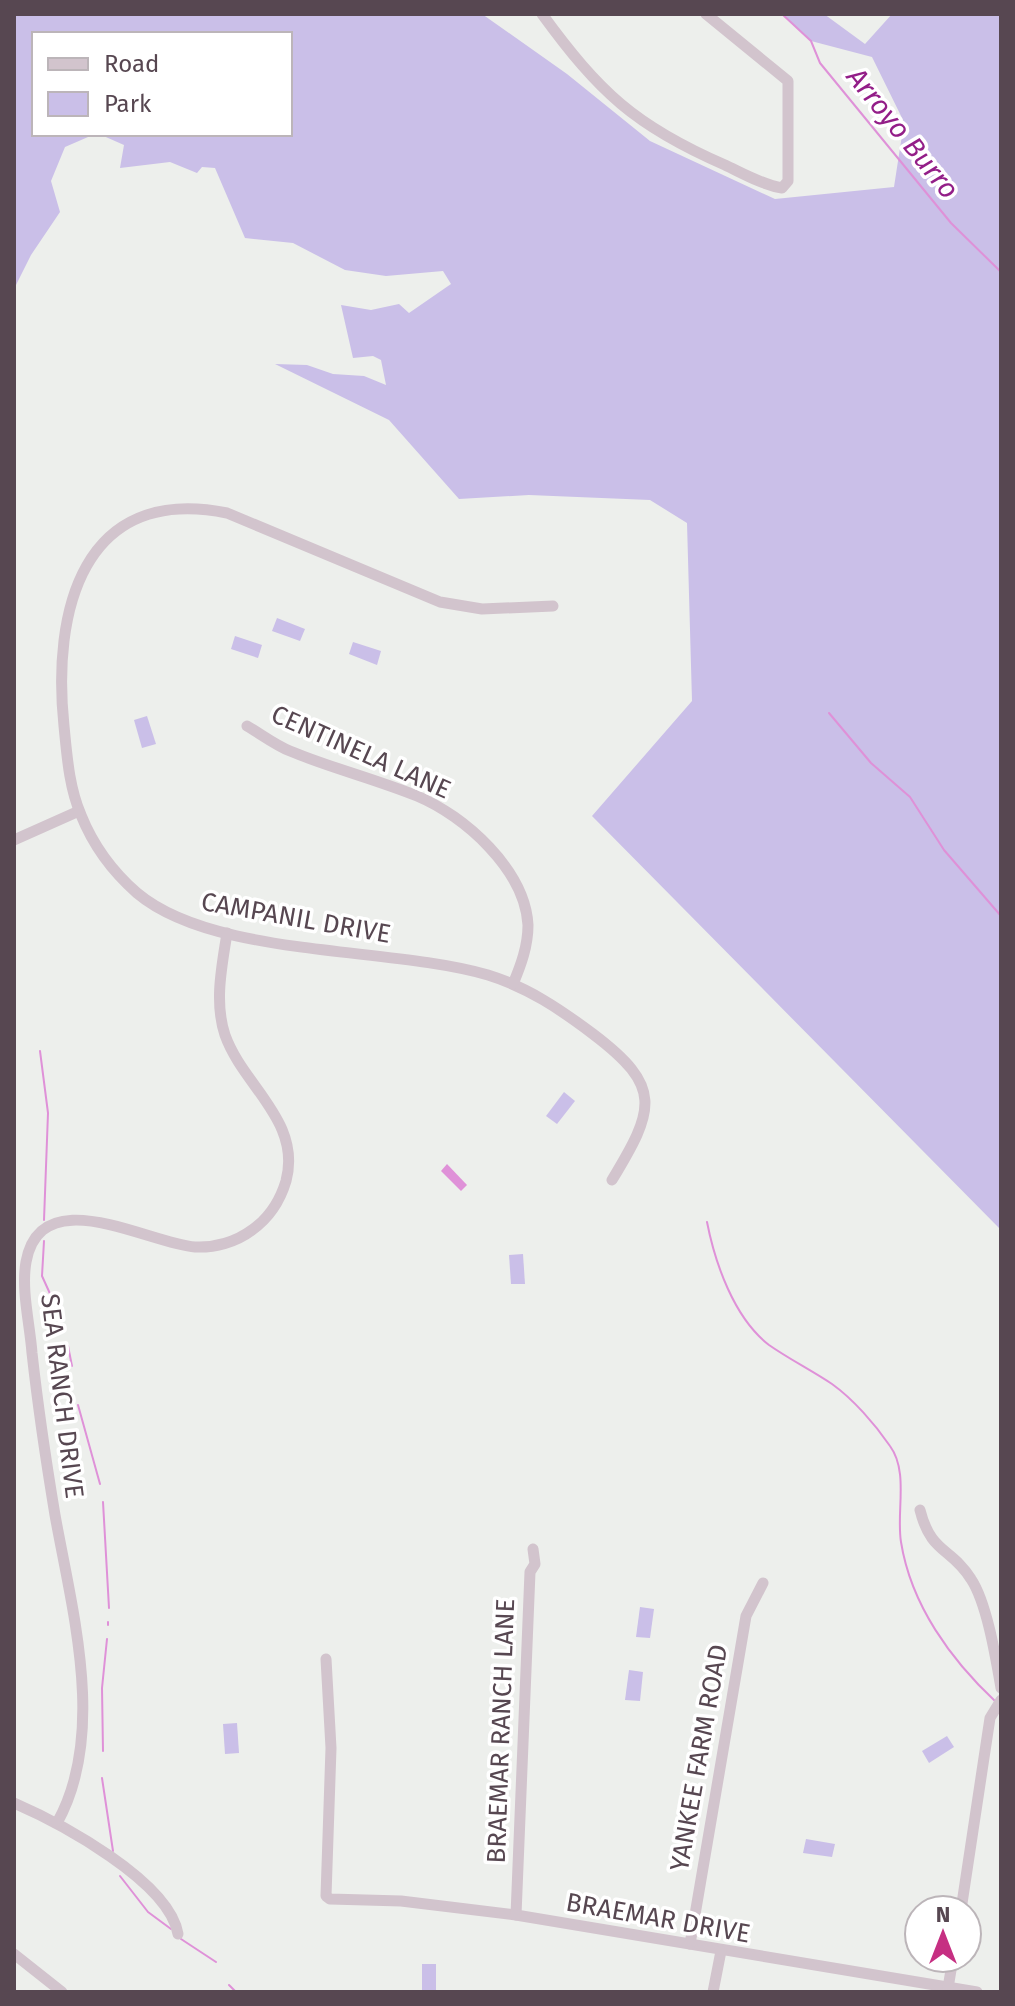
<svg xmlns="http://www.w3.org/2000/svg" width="1015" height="2006" viewBox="0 0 1015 2006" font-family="'Fira Sans',sans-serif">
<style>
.green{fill:#cabfe8}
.water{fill:#df91d8}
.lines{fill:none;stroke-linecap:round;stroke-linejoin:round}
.stream{stroke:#df91d8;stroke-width:2}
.minor{stroke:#d2c4cd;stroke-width:11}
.labels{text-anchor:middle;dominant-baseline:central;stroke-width:7;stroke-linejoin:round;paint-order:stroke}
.street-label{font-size:26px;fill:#574751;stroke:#fff}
.water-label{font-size:28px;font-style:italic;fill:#931e88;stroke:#fff}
</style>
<rect width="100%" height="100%" fill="#edefec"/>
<!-- green -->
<g class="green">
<path d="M14,14H482L567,74L650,141L775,199L894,187L904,122L872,57L811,41L782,14H824L865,44L892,14H1001V1230L592,816L692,701L687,523L650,500L529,495L459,499L389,420L275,364L307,365L333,374L364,376L386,385L381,360L373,356L353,358L341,305L371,310L399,304L409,313L451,284L443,271L386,276L345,270L293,243L245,238L215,168L202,167L197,173L170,162L120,168L124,145L99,134H290V34H34V134H95L65,147L51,181L60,212L31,255L14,289Z"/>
<path d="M277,618L305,629L300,641L272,631Z"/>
<path d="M235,636L262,645L258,658L231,649Z"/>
<path d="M353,642L381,651L377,665L349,654Z"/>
<path d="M147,716L156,744L142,748L134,720Z"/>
<path d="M564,1092L575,1101L557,1124L546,1116Z"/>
<path d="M523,1254L525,1284H511L509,1255Z"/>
<path d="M640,1607L654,1609L650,1638L636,1637Z"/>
<path d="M629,1670L643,1672L640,1701L625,1700Z"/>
<path d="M237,1723L239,1753L225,1754L223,1724Z"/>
<path d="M947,1736L954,1747L929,1763L922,1751Z"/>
<path d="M806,1839L835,1844L832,1857L803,1853Z"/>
<rect x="422" y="1964" width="14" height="28"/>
</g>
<!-- water -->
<path class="water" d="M447,1164L467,1185L461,1191L441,1171Z"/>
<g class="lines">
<!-- stream -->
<g class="stream">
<path d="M782,14L811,41L820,63L951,223L1001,272"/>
<path d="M829,713L871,763L910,797L944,850L1001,916"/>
<path d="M40,1051L48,1113L44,1220"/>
<path d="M707,1222C715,1263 734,1318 769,1345C789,1359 811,1370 832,1384C853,1399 875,1424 890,1446C909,1472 896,1512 901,1542C911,1605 951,1660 996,1702"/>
<path d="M44,1241L42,1276L61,1318"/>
<path d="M68,1346L72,1366"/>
<path d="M78,1405L100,1484"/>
<path d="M103,1502L109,1608"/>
<path d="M108,1625V1622"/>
<path d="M103,1751L102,1688L107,1639"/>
<path d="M102,1778L113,1851"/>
<path d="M120,1876L148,1912L171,1929"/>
<path d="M181,1939L216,1962"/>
<path d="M229,1985L236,1992"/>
</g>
<!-- minor -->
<g class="minor">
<path d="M542,14C599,92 635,126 725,165C742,173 763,185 782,188L788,181V81L706,14"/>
<path d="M553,606L482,609L440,602L227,513C82,484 52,612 64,726C67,756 69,787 81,815C93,845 113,872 137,893C214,958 389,946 488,975C527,987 560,1009 593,1034C663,1087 655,1109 612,1180"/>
<path d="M247,726C261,734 275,745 290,751C331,768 375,779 417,796C465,816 525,870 528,925C528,946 521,965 513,984"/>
<path d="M14,840L79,811"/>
<path d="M920,1510C931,1554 951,1547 971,1579C987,1603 996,1659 1001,1688"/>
<path d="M326,1659L331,1748L326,1896L330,1899L401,1901L516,1915L977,1992"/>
<path d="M14,1803C60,1823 169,1881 178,1934"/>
<path d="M57,1823C107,1734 72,1610 55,1515C46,1461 38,1407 32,1353C30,1325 21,1290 26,1262C41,1180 147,1243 195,1247C215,1248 236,1242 252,1230C269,1218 280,1201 286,1181C302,1121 243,1086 225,1035C214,1002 222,966 227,933"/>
<path d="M961,1910L990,1718L1001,1700"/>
<path d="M516,1915L530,1572L535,1564L533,1549"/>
<path d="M690,1944L746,1616L763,1583"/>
<path d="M14,1954L62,1992"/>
<path d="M948,1988L953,1958"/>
<path d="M713,1992L721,1951"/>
</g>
</g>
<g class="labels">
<!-- street labels -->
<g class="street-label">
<text transform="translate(361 752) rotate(24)">CENTINELA LANE</text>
<text transform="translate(296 918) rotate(10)">CAMPANIL DRIVE</text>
<text transform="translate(62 1396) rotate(83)">SEA RANCH DRIVE</text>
<text transform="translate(501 1731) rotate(-88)">BRAEMAR RANCH LANE</text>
<text transform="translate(699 1758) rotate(-80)">YANKEE FARM ROAD</text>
<text transform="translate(658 1918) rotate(10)">BRAEMAR DRIVE</text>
</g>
<!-- water labels -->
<g class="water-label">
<text transform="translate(903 133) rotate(51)">Arroyo Burro</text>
</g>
</g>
<!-- border -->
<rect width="1015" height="2006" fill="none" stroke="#574751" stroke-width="32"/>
<!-- legend -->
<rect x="32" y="32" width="260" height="104" fill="#ffffff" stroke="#bcb5b9" stroke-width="2"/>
<rect x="48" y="58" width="40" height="12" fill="#d2c4cd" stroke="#bcb5b9" stroke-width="2"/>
<text x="104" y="72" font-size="24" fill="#574751">Road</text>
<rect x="48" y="92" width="40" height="24" fill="#cabfe8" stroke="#bcb5b9" stroke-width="2"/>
<text x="104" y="112" font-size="24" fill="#574751">Park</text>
<!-- north arrow -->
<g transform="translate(943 1934)"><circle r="38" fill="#ffffff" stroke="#bcb5b9" stroke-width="2"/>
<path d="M0-6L14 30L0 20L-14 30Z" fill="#c62f82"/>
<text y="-12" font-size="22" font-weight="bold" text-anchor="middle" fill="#574751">N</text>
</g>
</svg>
